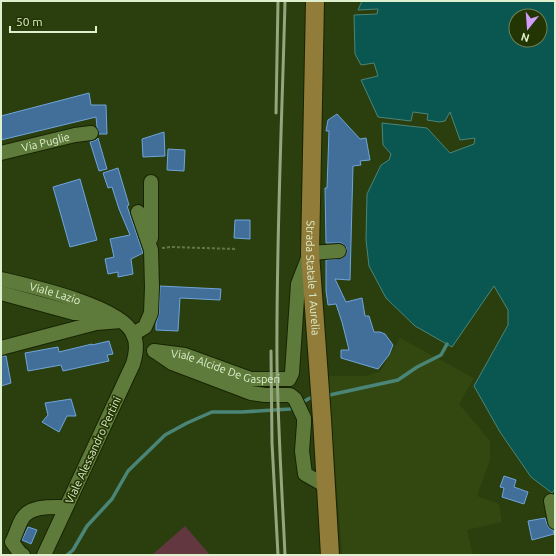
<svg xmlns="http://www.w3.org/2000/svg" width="556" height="556" viewBox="0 0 556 556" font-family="Ubuntu,sans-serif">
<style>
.built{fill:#324810}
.green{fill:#62373f}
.water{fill:#0a5752;stroke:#4a8577;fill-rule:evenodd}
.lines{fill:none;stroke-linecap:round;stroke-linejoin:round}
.stream{stroke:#4a8577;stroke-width:3.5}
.building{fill:#426f9a;stroke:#6fa5da}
.minor-casing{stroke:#172403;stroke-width:16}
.major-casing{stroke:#172403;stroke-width:20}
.path{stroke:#63764a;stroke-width:2;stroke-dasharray:3 2;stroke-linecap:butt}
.minor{stroke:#5f7b3b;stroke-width:14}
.major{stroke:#917c39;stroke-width:18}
.rail{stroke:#94a67e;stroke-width:3}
.labels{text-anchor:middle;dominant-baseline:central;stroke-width:3.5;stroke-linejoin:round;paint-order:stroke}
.street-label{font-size:11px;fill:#dff0ce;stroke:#223502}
</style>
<rect width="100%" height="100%" fill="#2b3f0e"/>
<!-- built -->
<path class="built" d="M400,338L474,378L459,404L490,441V460L477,496L499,504L502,522L467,530L473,555H342L328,376H365L380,372Z"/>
<!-- green -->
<path class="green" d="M185,526L210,555H152Z"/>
<!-- water -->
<path class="water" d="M362,1H555V489L552,493L531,477L500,432L474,386L508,325V310L494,286L452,347L415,326L386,298L369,266L366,240L367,194L381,165L389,160L391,154L383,145L382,123L427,128L450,153L474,144L475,138L460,140L450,112L445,121L439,122L427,120L428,114L413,112L411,121L378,117L361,80L378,76L374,63L361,65L355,54L354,15L377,14L378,9L358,10ZM516,16H540V40H516Z"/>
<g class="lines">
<!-- stream -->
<g class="stream">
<path d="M325,396L398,380L417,367L441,355L447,344"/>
<path d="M301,403L310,398L315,397"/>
<path d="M67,555L73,550L87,526L112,499L128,471L165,435L187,423L212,412H242L290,409L295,406"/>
</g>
</g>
<!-- building -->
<g class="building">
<path d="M89,93L91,105H106L107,134H99L97,127L96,117L1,140V116Z"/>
<path d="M337,114L360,139L366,138L370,160L360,161L361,165L353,166L350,280L335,279L346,302L362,298L365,316H369L374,332H380L385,334L393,345L389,355L378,369L341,358V350H349L342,322L336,304L328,305L326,291V260L343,258L346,255L347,251L346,247L342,243H326L325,188H327L329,131H326L328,120Z"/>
<path d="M164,132L165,156L143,157L142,139Z"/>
<path d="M98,138L107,169L99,171L90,142L96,140Z"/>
<path d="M168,149L185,150L184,171L167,170Z"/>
<path d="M118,168L129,205L127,206L143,253L131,259L133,274L118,277V272L108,274L105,259L114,257L110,239L130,235L119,209L112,187L108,188L103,173Z"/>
<path d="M80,179L97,240L70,247L53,187Z"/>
<path d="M235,220H250V239L234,238Z"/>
<path d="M160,286L221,289L220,300L180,298L178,331L156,330V323L159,314Z"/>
<path d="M109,341L113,354L107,355L109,361L63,371L61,365L28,371L25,353L58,347L59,352L92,344V345Z"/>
<path d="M1,356H6L11,383L1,386Z"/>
<path d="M71,399L76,416H67L59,432L42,422L48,415L45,403Z"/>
<path d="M504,476L516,480L514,487L528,492L524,504L502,497L504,488L500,487Z"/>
<path d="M545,518L547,524L549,528L553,530L554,534L532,540L528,521Z"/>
<path d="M28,527L37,530L31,544L22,540Z"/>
</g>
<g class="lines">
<!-- minor casing -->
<g class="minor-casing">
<g id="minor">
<path id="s1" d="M1,153L75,135L91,133"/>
<path d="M151,238V182"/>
<path id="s2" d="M1,279C30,286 121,306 133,334C138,343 136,354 133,364L44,555"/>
<path d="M1,293L74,313H102"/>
<path d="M133,334L145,327L151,313L152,287L151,250L138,212"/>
<path d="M1,348L96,323L121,321"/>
<path id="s3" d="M154,351L185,355L251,379H289L292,373L298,284L310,253L339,251"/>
<path d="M156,352L172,363L251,393L265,395H290L295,399L304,418V424L302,451L305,474L326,486"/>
<path d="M551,501L555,522"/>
<path d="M23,555L20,553L12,542C16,534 18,526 22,519C30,505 53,507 66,507"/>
</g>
</g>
<!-- major casing -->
<g class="major-casing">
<g id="major">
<path id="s4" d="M315,1L310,253L322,419L330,555"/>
</g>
</g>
<!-- path -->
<path class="path" d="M162,248L171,247L237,249"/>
<!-- minor -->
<use href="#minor" class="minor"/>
<!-- major -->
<use href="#major" class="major"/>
<!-- rail -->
<g class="rail">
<path d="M276,113L278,1"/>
<path d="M271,351L272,443L278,555"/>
<path d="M285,555C282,491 278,428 277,364C276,243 282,122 285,1"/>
</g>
</g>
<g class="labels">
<!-- street labels -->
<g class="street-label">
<text stroke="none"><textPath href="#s1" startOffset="46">Via Puglie</textPath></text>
<text stroke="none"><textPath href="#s4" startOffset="277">Strada Statale 1 Aurelia</textPath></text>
<text stroke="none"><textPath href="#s2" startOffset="56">Viale Lazio</textPath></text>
<text stroke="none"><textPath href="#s3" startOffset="74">Viale Alcide De Gasperi</textPath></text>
<text transform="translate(93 450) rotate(-65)">Viale Alessandro Pertini</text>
</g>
</g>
<!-- border -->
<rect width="556" height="556" fill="none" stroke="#dff0ce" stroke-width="4"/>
<!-- north arrow -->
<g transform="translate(528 28) rotate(197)"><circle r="19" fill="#223502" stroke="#6e8054"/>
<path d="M0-3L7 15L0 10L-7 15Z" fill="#d29dfd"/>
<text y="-6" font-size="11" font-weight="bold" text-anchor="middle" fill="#dff0ce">N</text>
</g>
<!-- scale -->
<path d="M10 26v6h86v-6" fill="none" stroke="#dff0ce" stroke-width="2"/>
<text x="16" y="26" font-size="12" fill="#dff0ce" stroke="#223502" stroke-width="3" paint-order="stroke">50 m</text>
</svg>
